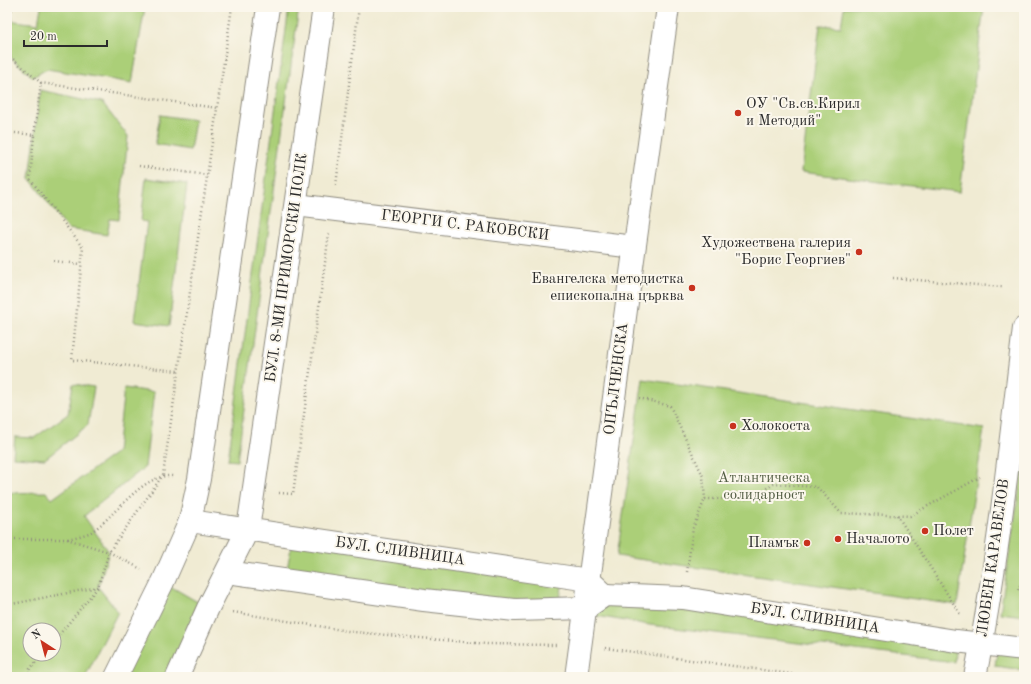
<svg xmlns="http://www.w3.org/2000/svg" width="1031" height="684" viewBox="0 0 1031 684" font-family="'Old Standard TT',serif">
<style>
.green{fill:#abcf78;stroke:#6b7d52;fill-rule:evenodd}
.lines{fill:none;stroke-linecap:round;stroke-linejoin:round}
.minor-casing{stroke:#8e8b7f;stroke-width:24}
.secondary-casing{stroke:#8e8b7f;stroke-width:24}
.primary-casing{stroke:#8e8b7f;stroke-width:24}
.path{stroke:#8e8b7f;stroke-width:2.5;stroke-dasharray:1 3;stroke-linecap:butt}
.minor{stroke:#fff;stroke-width:22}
.secondary{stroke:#fff;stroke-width:22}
.primary{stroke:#fff;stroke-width:22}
.poi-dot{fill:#c8321e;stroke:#fbf7ec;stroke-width:1.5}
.labels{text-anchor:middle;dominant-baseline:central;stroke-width:4;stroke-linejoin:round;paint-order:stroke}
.poi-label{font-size:15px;fill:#2b2b2b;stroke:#fbf7ec;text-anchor:start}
.street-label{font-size:15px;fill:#2b2b2b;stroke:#fbf7ec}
.park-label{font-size:15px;fill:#515c42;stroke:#fbf7ec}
</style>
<rect width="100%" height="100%" fill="#fbf7ec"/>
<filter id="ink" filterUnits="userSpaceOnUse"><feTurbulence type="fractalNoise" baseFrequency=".025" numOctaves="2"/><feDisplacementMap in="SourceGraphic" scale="8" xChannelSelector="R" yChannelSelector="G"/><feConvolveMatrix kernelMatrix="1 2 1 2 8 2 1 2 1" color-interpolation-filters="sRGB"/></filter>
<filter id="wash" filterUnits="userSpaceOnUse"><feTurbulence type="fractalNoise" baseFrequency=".012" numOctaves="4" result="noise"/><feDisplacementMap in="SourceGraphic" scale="16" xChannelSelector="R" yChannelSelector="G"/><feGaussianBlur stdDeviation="0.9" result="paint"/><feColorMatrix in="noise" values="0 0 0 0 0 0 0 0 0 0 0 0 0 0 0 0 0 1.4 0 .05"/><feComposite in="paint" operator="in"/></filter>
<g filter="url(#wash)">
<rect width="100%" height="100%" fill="#f0ebd3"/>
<!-- green -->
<g class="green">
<path d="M41,7H145L132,83L47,69L33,77L7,54V20L38,24Z"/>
<path d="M289,7H299L237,461L228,460Z"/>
<path d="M844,7H984L960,192L801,172L820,25L841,27Z"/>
<path d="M40,90L102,103L128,136L119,220L110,219L107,235L68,229L30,179Z"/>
<path d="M160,115L195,120L190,150L155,144Z"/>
<path d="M146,178L187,184L169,326L134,321L147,222L141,221Z"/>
<path d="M643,379L984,429L957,605L617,556Z"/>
<path d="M73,384L94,387L88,425L45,459L13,457L15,437L34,438L68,414Z"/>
<path d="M124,388L154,392L145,467L84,516L109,552L98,587L118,612L85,677H7V493L46,492L52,499L117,452ZM30,630H54V654H30Z"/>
<path d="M1024,458V616L1000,613Z"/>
<path d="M293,537L564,576L558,609L285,580Z"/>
<path d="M163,582L208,608L173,677H115Z"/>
<path d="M605,595L956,641L954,662L650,625L596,616L597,601Z"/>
<path d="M998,645L1024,648V670L995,666Z"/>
</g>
</g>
<g filter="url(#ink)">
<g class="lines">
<!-- minor casing -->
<g class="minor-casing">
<g id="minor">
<path d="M296,205L634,247"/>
<path d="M576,677C607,454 636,230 668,7"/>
<path d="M975,677C998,562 1010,444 1024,328"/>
</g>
</g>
<!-- secondary casing -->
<g class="secondary-casing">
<g id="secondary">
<path d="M190,521L589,580L605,595"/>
<path d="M227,572L424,600L515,610L586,608L605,595L683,598L956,641L1024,649"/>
</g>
</g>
<!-- primary casing -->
<g class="primary-casing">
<g id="primary">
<path d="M116,677L163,582L190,521L199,479L268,7"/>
<path d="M177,677L208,608L248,529L324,7"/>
</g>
</g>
<!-- path -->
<g class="path">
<path d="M7,34L12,7"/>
<path d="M7,54L41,83"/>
<path d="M7,132L34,135L30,179L83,248L72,360L178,371"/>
<path d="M34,135L41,83L217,108"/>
<path d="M139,166L207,175"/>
<path d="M336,185L359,7"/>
<path d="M54,261L80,264"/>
<path d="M893,278L1002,287"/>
<path d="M639,398L670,406L703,476L705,499"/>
<path d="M279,493L293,494L329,234"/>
<path d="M897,515L960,614"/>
<path d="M7,539H67L109,552L141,569"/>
<path d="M68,539C75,537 85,535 91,532C115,517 142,473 173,476"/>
<path d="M687,572L693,528L705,499H748L774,484L817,487L841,513L910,516L980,477"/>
<path d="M1018,590L1024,577"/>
<path d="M7,605L98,587"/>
<path d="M233,612L354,632L487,644L556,645"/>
<path d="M54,641L98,587L109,552L163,475L232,7"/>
<path d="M605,648L812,677"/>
<path d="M27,677L30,669L43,654"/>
</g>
<!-- minor -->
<use href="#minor" class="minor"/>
<!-- secondary -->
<use href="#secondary" class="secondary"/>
<!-- primary -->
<use href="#primary" class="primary"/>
</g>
</g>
<!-- markers -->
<g class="poi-dot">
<circle cx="738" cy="113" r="4"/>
<circle cx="859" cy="252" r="4"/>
<circle cx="692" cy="288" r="4"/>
<circle cx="733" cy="426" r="4"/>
<circle cx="925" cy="531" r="4"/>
<circle cx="838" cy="539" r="4"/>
<circle cx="807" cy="543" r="4"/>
</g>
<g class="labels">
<!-- poi labels -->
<g class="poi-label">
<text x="746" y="104">ОУ "Св.св.Кирил<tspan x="746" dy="17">и Методий"</tspan></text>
<text x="851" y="243" text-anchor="end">Художествена галерия<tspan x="851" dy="17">"Борис Георгиев"</tspan></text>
<text x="684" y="279" text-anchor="end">Евангелска методистка<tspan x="684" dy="17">епископална църква</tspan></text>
<text x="741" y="426">Холокоста</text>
<text x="933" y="531">Полет</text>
<text x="846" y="539">Началото</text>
<text x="799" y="543" text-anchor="end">Пламък</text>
</g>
<!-- street labels -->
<g class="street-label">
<text transform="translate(465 226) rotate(7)">ГЕОРГИ С. РАКОВСКИ</text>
<text transform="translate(287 268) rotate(-82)">БУЛ. 8-МИ ПРИМОРСКИ ПОЛК</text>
<text transform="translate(617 379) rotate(-83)">ОПЪЛЧЕНСКА</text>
<text transform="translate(400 552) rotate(8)">БУЛ. СЛИВНИЦА</text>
<text transform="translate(994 558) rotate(-82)">ЛЮБЕН КАРАВЕЛОВ</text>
<text transform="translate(815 619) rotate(9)">БУЛ. СЛИВНИЦА</text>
</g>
<!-- park labels -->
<g class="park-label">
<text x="764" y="478">Атлантическа<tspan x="764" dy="17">солидарност</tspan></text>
</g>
</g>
<!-- margin -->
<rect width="1031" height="684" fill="none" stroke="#fbf7ec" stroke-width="24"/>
<!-- north arrow -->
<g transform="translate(42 642) rotate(324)"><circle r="19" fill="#fbf7ec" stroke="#a8a59f"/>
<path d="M0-3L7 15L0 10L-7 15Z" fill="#c8321e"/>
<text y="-6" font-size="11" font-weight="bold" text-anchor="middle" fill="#2b2b2b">N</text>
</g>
<!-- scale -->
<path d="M24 40v6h83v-6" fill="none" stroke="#2b2b2b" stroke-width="2"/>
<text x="30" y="40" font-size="12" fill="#2b2b2b" stroke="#fbf7ec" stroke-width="3" paint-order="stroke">20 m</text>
</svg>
